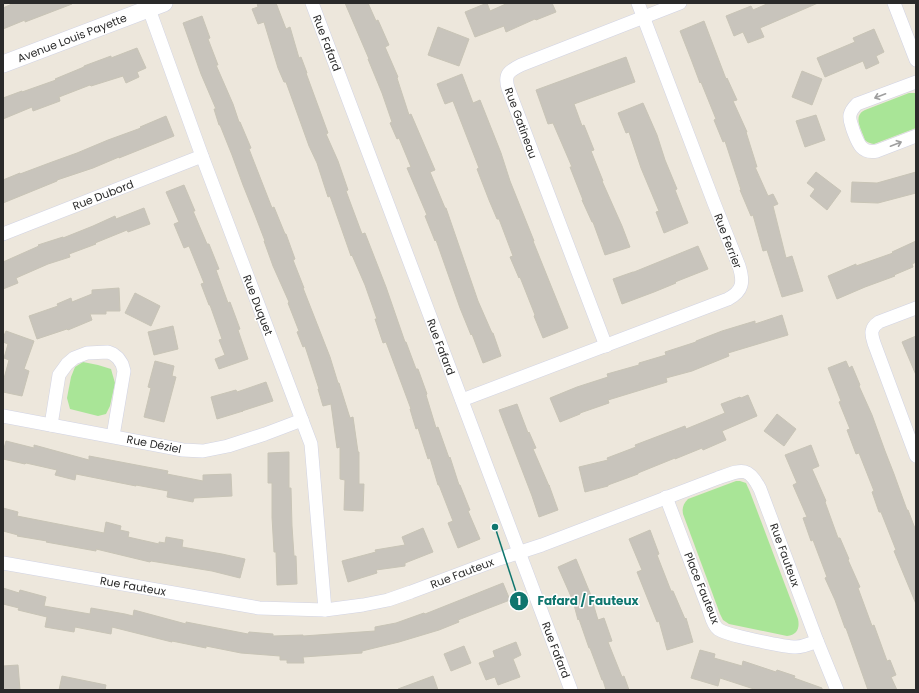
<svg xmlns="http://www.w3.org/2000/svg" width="919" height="693" viewBox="0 0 919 693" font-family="Poppins,sans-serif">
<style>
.green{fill:#a9e597}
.building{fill:#c8c4bc;stroke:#c8c4b6}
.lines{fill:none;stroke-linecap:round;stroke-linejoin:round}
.minor-casing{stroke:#d1d3e4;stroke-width:14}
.tertiary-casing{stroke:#d1d3e4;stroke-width:18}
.minor{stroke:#fff;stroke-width:13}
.tertiary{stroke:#fff;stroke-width:17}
.oneway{stroke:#9f9f9f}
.labels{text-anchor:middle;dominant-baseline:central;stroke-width:3;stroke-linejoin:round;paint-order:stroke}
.street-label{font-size:11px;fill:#2a2a2a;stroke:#fff}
.leader{fill:none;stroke:#0f766e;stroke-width:1.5}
.callout-dot{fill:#0f766e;stroke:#fff;stroke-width:1.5}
.mark-label{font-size:12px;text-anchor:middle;font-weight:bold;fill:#fff}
.callout-label{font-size:12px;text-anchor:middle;font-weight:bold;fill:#0f766e;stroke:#fff;stroke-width:3;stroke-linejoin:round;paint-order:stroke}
</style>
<rect width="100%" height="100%" fill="#ede7dc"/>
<!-- green -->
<g class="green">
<path d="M909,93H916V128L874,144C870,143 868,143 865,140C862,130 852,116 865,110Z"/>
<path d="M83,362L98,365L111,369L115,383L110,406L106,414L98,416L70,409L67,398L71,377L75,367Z"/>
<path d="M736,481H740L746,483L750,492L798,619C800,628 797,635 787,636L729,624L723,620L720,614L683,514C682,508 683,504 688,499Z"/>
</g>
<!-- building -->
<g class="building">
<path d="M14,3H72V4L25,22V20L3,29V8Z"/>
<path d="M257,3H276L286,29L290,27L299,58L301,57L307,73H306L328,133L326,134L338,161L348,190L346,191L362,234L365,233L386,287L405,342H406L416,369H418L427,394L426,395L436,428L438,427L449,458L450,457L459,485H460L470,510L468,511L480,539L458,548L448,523L453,521L439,485H438L430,458L428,459L418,428L416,429L410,409H411L386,342L383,343L375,319H377L365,285L352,255L351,256L330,196L328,197L317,163L309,146L286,82H284L278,68L264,22L258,24L252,9L258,7Z"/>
<path d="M345,3H368L376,21L378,20L389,45L385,47L398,77L397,78L409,115L411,114L435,170L430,172L445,208H446L478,301L492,333H493L501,356L483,363L472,334L471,335L460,308L436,240L435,241L425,216L427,215L407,168L411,167L399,138L397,139L390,123L392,122L382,93L368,59H369Z"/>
<path d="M487,3L490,11L508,3H552L556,12L536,20L535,19L506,32L504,26L475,37L465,12Z"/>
<path d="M769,3H818L760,28L764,37L748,43L743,32L734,36L726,16L751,6L753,10Z"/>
<path d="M202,16L210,38L208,39L218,65H216L233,104L239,122H240L251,148L249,149L272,208L274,207L285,234H286L295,259L293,260L304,288H303L330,357L338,383H339L350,418L353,417L358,452H359V484H364L363,511L344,510L345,480L340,479V447L337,448L331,404L323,406L318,389H319L305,346L303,347L297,332L299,331L288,303L289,302L273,266L264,241H265L255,215L243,185L232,155L220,125H219L214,109H216L201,74L183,23Z"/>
<path d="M704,21L726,79L727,78L737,100L733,101L747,132H746L757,167H755L768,196L773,194L778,204L773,206L786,258L792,256L803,291L782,297L767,250L763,251L753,215L751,216L740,190H741L725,141L723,142L714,120L716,119L701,82L700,83L691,59L680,31Z"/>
<path d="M438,27L469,39L459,66L428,55Z"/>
<path d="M874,29L884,52L876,56L879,63L866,69L863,61L825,77L817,58L855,42L853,38Z"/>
<path d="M137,48L146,68L137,72L139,77L126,83L123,76L91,86L90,85L59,97L60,101L33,111L32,107L3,119V98L22,91V92L56,80L55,79L84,67V66L111,56V58Z"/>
<path d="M626,57L635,82L574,104L582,126L584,125L594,150L591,151L603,181H602L622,226L630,247L605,255L593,222H592L582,200H583L570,167H572L553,123L548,124L536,90Z"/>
<path d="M802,71L822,79L812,105L792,97Z"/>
<path d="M462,74L473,103L480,100L501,153L510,181L534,241H533L568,328L543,338L534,316L535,315L520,277L519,278L510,257L513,256L499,219H497L489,200L477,169L479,168L453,101L445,104L437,84Z"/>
<path d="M643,103L657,135L665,160L677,189L675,190L688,223L664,233L656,212L659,211L641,168L629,132L626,133L618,113Z"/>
<path d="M816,115L825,140L805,147L796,121Z"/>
<path d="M166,116L174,136L119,158V157L93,168L57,180V181L3,203V180L20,173V174L52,162L77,153L108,140L141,128L140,127Z"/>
<path d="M816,172L841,191L827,210L810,196L815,189L807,183Z"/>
<path d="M916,172V193L878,203L851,202L852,182L877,183Z"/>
<path d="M184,185L195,211H193L207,244H209L219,269L216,270L228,303L230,302L240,329L238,330L248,359L219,369L215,359L225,355L219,340L222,339L210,305H209L201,284L204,283L189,246L184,248L174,224L179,222L166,192Z"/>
<path d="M144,208L150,224L128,232L127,230L95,243L96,244L69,254L70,257L48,264L16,278L18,283L3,289V262L39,246L38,245L63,237V238L93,226L115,216L116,219Z"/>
<path d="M916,241V262L912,264L913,267L894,275L895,276L865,287L837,299L828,276L856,264V266L893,253L892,252Z"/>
<path d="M698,246L708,269L675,282L676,283L654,292L622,304L613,279L633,272H634Z"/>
<path d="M119,288L120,311H106V314H90L92,320L68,330L67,329L37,339L29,316L58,306L57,304L71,298L72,302L92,294V290Z"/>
<path d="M135,293L160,306L151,326L125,313Z"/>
<path d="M782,315L788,335L728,353L729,356L692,371L666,378L667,382L608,400L609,403L580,413V414L560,422L550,398L577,387L608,377L607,374L639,365V363L666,355L665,352L696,342V341L722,331L755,321V324Z"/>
<path d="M173,326L178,349L154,355L148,332Z"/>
<path d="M6,331L34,341L24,369L29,371L22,396L3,392V382L9,360L4,358L8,344L3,342V338Z"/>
<path d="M916,336V375L902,342Z"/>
<path d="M155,361L174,366L172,376L176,377L164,422L144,417L151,388L148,387Z"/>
<path d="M846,361L849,368L852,366L860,385L859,386L872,415L885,451L894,474L907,510H908L916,531V604L894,551L896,550L881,512H879L872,492L874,491L859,453L856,454L847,430L850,429L839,402L841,401L828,368Z"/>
<path d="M266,382L273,401L242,411H243L217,419L211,397L236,390L237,392Z"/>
<path d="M748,395L757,416L722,431L726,440L703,450L702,448L675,459V458L638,473V474L608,485V486L585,492L579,467L608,460L607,458L636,447L635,445L685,426L686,429L725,413L721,404L740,397L741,398Z"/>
<path d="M517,404L528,433L529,432L536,448L533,449L549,486V485L558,510L539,517L532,496L499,410Z"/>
<path d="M777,414L796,429L784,446L764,431Z"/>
<path d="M6,441L34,448V445L89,460V456L168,471L167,474L203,481V475L231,474L232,496L194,498L193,502L167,497L168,491L136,485V486L76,474L75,480L55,475L57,470L26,463L25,464L3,459V452Z"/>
<path d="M811,445L819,466L812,469L826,501L825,502L838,538H840L849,559L848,560L860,587L858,588L872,626L874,625L887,661L890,660L896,675L891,677L897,690H868L846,628H845L835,600L825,578L827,577L813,540L811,541L803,518L807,517L793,485L797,483L785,455Z"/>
<path d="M289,452V488H291L292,526L294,556H296L297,584L277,585L276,552H274L272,517V483H268V453Z"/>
<path d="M3,508L18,512L17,516L104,533L106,522L121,526L120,530L129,532L128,537L159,544V542L165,543L166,537L183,540L182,547L222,554L245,559L240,578L212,571L151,561L150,562L96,549V551L46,542L47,541L17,536L18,535L3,531Z"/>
<path d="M423,528L433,552L405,563V566L376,570L377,573L348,582L342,561L376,552L375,550L405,545L402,537Z"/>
<path d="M650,530L659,554L657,555L671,591H673L685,619L686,618L693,642L667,650L659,621L657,622L637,572L642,570L629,539Z"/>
<path d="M576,559L590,593L598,620L604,618L612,641L608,642L622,677L624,676L629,690H606L603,680H602L590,648H589L579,619L578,620L573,601L558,567Z"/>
<path d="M503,583L510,600L458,620L459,622L439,630L399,642L362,651V653L303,657L304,663H287V660H280V656L241,653L206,646V648L172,641V642L112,627L111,634L75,627L74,632L45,627L47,617L18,610L19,608L3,604V588L19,593L20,590L46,597L44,606L90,614L91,608L125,614L133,616L134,610L186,624V622L248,634L249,632L273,634V636L303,635V636L375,631V627L396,623L424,613L425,614Z"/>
<path d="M516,642L521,655L513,659L520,677L498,685L495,677L486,680L479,663L495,657L493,651Z"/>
<path d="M464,646L471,663L451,671L444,654Z"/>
<path d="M700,650L715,654L714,658L742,666L743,661L776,672L777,670L795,676L794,678L822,688V690H757L720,678L718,686L691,678Z"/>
<path d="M18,665L20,690H3V666Z"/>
<path d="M62,676L106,685L105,690H59Z"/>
<path d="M433,676L438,690H399L398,689Z"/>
</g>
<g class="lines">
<!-- minor casing -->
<g class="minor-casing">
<g id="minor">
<path d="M312,3L571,690"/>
<path d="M894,3L916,60"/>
<path d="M149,9L202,156L311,444L325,610"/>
<path d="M916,82L857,104C854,107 851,110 850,115C849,120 852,126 853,130C858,143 861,154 877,151L916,136"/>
<path d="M3,234L202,156"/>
<path d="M916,308L879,322C870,328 871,334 874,343L916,456"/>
<path d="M606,346L508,88C504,74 509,71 521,65L680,3"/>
<path d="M462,400L728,299C743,291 744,282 739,266L714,203L638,3"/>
<path d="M3,416L183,450L203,451L228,446L265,434L302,420"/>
<path d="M51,425L59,375L67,364L74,358L87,353L108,352L113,354L118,358L122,364L124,371L113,436"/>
<path d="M666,497L709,610C711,616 713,625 718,629C725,635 785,647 796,647C803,647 810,644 817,641"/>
<path d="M3,563L259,608L325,610L363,605L388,600L411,592L499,559L542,545L718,478C741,470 748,465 760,489L817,641L837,690"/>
</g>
</g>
<!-- tertiary casing -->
<g class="tertiary-casing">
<path id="tertiary" d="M3,64L164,3"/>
</g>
<!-- minor -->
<use href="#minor" class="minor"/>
<!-- tertiary -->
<use href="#tertiary" class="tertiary"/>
</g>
<!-- one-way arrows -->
<defs><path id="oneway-shaft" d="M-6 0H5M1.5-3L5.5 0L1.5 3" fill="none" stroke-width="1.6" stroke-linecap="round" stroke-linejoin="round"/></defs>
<g class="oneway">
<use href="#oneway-shaft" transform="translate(880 96) rotate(159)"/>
<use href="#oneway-shaft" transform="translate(896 144) rotate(-21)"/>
</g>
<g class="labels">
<!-- street labels -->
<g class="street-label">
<text transform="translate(72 38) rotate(-21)">Avenue Louis Payette</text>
<text transform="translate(327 43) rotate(69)">Rue Fafard</text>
<text transform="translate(521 123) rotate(70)">Rue Gatineau</text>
<text transform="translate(103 195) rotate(-21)">Rue Dubord</text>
<text transform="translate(728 241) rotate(69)">Rue Ferrier</text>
<text transform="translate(258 305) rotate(69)">Rue Duquet</text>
<text transform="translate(441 347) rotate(69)">Rue Fafard</text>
<text transform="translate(154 444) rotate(11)">Rue Déziel</text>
<text transform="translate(785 555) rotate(70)">Rue Fauteux</text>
<text transform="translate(462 573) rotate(-21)">Rue Fauteux</text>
<text transform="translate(133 586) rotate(10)">Rue Fauteux</text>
<text transform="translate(702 588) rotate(68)">Place Fauteux</text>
<text transform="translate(556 650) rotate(69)">Rue Fafard</text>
</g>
</g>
<!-- callouts -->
<path class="leader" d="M495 527L519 601"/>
<g class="callout-dot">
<circle cx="495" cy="527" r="4"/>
<circle cx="519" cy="601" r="10"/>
</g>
<g class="mark-label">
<text x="519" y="605">1</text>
</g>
<g class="callout-label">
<text x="588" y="605">Fafard / Fauteux</text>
</g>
<!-- border -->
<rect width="919" height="693" fill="none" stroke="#2a2a2a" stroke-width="8"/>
</svg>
